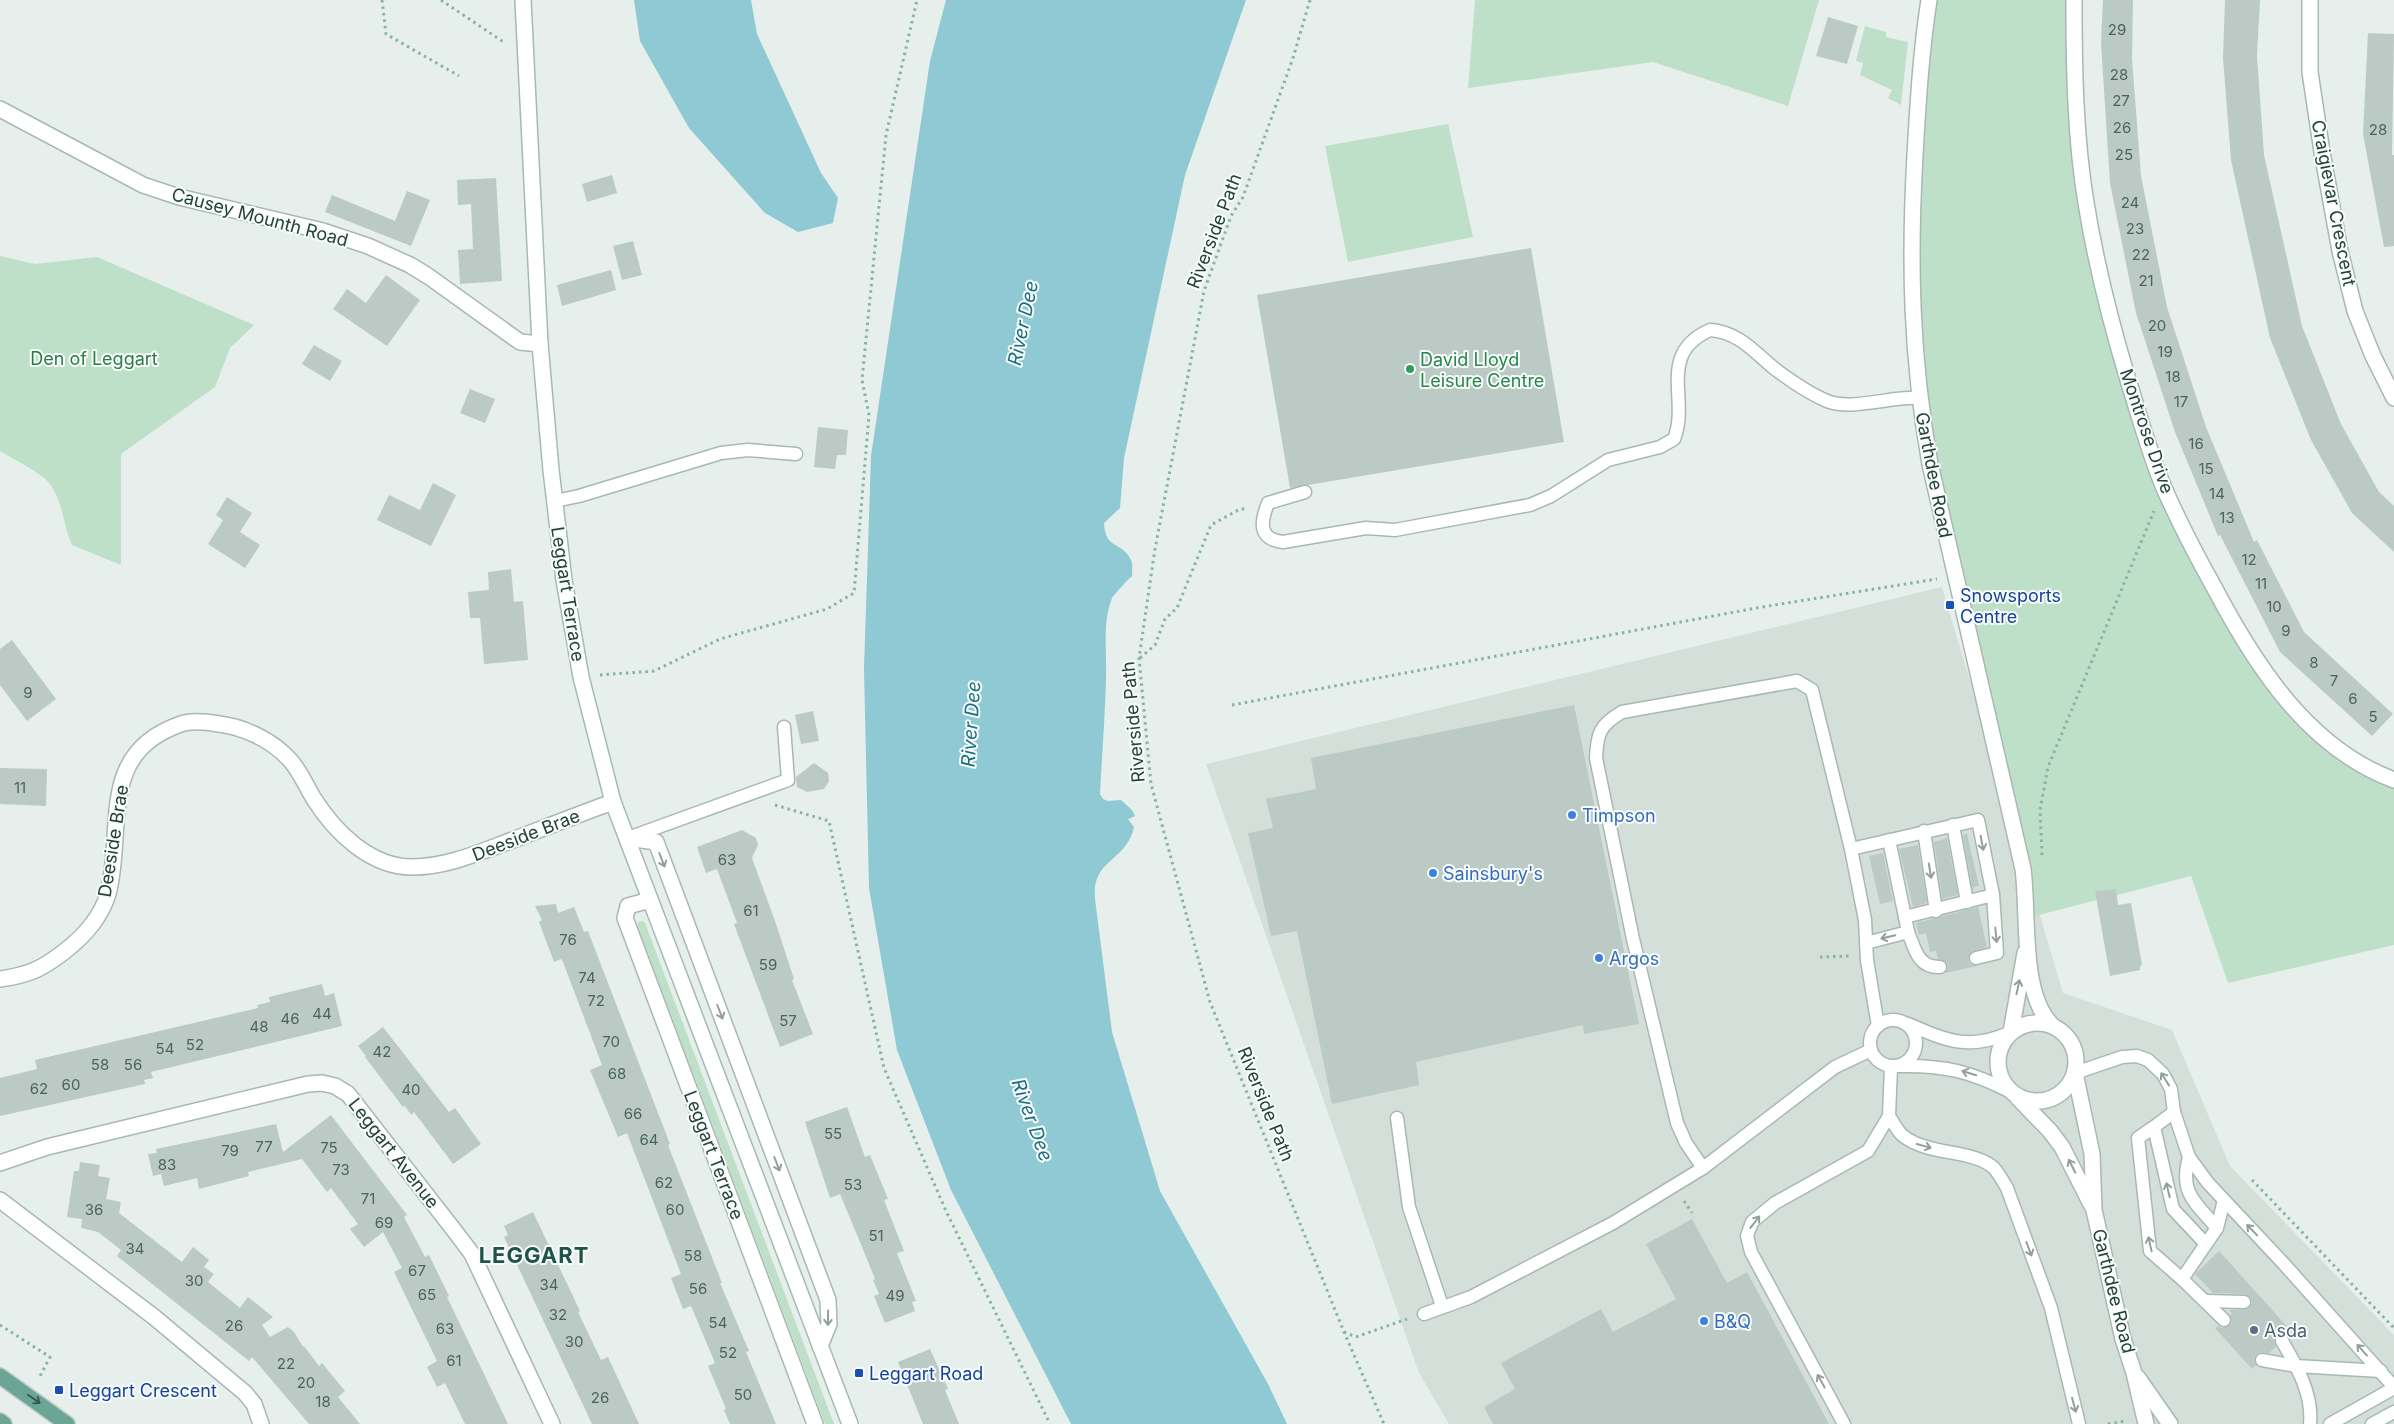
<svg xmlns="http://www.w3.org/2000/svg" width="2394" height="1424" viewBox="0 0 2394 1424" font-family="Inter,sans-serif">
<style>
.built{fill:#d4dfda}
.green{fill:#bfe0c8}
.water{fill:#8ec9d4}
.building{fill:#bbcac4}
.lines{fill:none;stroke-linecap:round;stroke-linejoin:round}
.service-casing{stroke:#a8b8b2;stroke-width:15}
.minor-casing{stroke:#a8b8b2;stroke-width:18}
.tertiary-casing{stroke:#a8b8b2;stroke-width:18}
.secondary-casing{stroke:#a4bbb3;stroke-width:18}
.primary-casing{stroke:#c2cac8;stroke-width:18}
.path{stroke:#86b3a5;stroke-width:3;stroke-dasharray:2.5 4;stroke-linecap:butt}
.service{stroke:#fff;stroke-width:12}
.minor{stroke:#fff;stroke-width:15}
.tertiary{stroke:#fff;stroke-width:15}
.secondary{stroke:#fff;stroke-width:15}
.primary{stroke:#6aa596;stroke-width:15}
.oneway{stroke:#92a09c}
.oneway2{stroke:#365b51}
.leisure-dot{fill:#2e9e5b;stroke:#f7fbf9;stroke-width:2}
.transit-dot{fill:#1a4fb4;stroke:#f7fbf9;stroke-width:2}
.shop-dot{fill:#3f7fe0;stroke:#f7fbf9;stroke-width:2}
.service-dot{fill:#5c6f8a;stroke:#f7fbf9;stroke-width:2}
.labels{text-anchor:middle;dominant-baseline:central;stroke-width:4;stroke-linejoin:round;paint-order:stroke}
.number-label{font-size:15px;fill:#4a645c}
.street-label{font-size:18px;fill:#24423a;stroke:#f7fbf9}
.park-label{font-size:18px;fill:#2d7a4b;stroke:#f7fbf9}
.leisure-label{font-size:18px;fill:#27864d;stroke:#f7fbf9;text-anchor:start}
.transit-label{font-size:18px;fill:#164399;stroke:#f7fbf9;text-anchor:start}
.shop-label{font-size:18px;fill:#366cbe;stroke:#f7fbf9;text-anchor:start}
.service-label{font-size:18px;fill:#4e5e75;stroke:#f7fbf9;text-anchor:start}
.water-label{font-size:19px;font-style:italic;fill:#1c6f80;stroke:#f7fbf9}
.district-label{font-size:22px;font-weight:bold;letter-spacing:1px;fill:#1f5548;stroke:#f7fbf9}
</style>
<rect width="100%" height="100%" fill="#e6efeb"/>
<!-- built -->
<path class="built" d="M1942,587L2063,993L2172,1030L2230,1166L2394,1335V1424H1449L1419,1373L1206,764Z"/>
<!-- green -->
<g class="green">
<path d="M1475,0H1819L1788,106L1653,62L1468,88Z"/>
<path d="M1929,0H2074L2078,142L2140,419L2232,623L2319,735L2394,780V945L2228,983L2191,876L2027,918L1967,634L1912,323Z"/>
<path d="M1865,26L1886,32V37L1908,42L1901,105L1888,98L1892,90L1860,75L1863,63L1856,61Z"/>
<path d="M1448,124L1473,237L1348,262L1325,146Z"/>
<path d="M0,256L35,264L97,257L254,325L230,348L215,387L121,454V565L72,545C63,525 63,500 49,483C42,473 11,458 0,451Z"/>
<path d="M643,921L645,923L834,1424H825L638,927V922Z"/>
</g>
<!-- water -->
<g class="water">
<path d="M634,0H751L757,34L821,173L838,198L833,223L798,232L765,213L689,128L640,41Z"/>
<path d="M946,0H1246L1185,175L1124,458L1120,508L1104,523C1105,550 1122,541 1131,560C1133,564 1132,571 1132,576C1130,577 1113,596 1112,598C1102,624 1107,651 1106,678C1105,717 1102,755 1100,794L1103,799L1108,801L1121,800L1132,810L1135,816L1128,819L1134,827C1128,856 1102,859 1096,882C1094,887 1095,893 1095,899L1112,1032L1160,1191L1268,1384L1287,1424H1071L951,1190L897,1050L869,888L864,669L871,456L930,61Z"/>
</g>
<!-- building -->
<g class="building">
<path d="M2103,0H2133L2132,59L2141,176L2167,307L2206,427L2254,542L2257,540L2304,632L2393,714L2372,736L2280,652L2220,535L2218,536L2175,432L2136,313L2110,183L2101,43Z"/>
<path d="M2225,0H2260L2257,56L2264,155L2302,326L2341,424L2379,492L2394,506V552L2352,513L2311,440L2270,338L2231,160L2223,58Z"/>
<path d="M1828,17L1858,26L1847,64L1816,56Z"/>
<path d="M2368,33L2394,34L2392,155H2394V246L2384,247L2363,134Z"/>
<path d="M612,175L617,193L587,202L582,184Z"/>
<path d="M496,178L502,281L460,284L458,250L473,249L471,204L458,205L457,180Z"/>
<path d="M407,191L430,200L411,246L325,212L332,195L395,221Z"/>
<path d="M633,241L642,275L622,280L613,246Z"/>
<path d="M1531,248L1564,442L1290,488L1257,295Z"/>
<path d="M611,270L616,290L562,306L557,285Z"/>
<path d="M386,275L420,300L387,346L333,309L347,289L366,303Z"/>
<path d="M314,345L342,361L330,381L302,364Z"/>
<path d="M470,389L495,399L485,423L460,413Z"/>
<path d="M818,427L848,430L846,455H837L835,469L814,467Z"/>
<path d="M433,483L456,495L431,546L377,520L389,495L420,510Z"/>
<path d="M227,497L252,513L240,532L260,545L245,568L208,544L223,520L216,515Z"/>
<path d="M511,569L514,602L523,601L528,660L484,664L480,618H470L468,592L489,590L488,572Z"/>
<path d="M12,640L56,699L27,721L0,685V649Z"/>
<path d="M1574,705L1639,1024L1584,1034L1583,1025L1416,1062L1419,1085L1332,1104L1297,931L1271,936L1248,833L1273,828L1266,799L1316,789L1311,758Z"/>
<path d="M813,711L819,741L801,744L795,715Z"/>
<path d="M814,763L828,773L829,781L824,789L807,792L797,787L796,777Z"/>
<path d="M0,768L47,769L46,806L0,804Z"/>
<path d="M742,830L756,838L758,845L752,858L775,921L794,979L792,980L813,1034L780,1047L734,924L737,923L717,869L706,873L697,847Z"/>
<path d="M1967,834L1979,886L1974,887L1973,892L1963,835Z"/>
<path d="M1947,838L1958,895L1942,899L1934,842Z"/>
<path d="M1918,845L1927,903L1913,907L1899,849Z"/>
<path d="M1883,853L1893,901L1880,904L1869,856Z"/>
<path d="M2116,889L2118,905L2131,903L2142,965L2140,966V970L2110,976L2095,891Z"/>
<path d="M556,904L558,913L574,907L584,932L588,931L670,1144L668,1145L722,1283H720L749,1351L746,1352L776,1424H730L724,1410L726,1409L708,1366L715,1363L691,1306L683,1309L671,1278L681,1274L627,1133L618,1137L590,1070L602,1065L563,962L561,959L554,962L539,922L542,920L535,906Z"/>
<path d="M1978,907L1987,947L1971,952L1968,959L1970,964L1977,966L1945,973L1948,968L1947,963L1938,959L1936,951L1930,952L1926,933L1919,935L1916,923Z"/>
<path d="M322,984L325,996L334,993L342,1026L151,1072L153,1078L144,1080L145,1084L0,1116V1078L37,1069L35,1060L258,1008L257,1005L270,1002L269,997Z"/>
<path d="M383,1027L449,1112L455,1108L481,1144L453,1164L414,1112L411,1115L405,1106L403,1107L365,1057L366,1056L358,1046Z"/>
<path d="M847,1107L865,1157L870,1155L888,1199L884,1200L904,1251L897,1253L916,1301L912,1302L915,1311L885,1323L874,1296L879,1294L873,1280L875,1279L860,1242L840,1194L830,1198L805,1122Z"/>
<path d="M331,1115L407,1215L404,1217L425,1257L429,1255L449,1296L447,1297L508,1424H465L445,1383L437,1387L427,1367L437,1361L394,1272L402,1268L383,1232L364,1247L350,1229L358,1224L331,1188L327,1192L302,1159L248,1172L249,1176L199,1189L197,1178L164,1186L161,1174L153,1176L148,1154L157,1153L156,1149L276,1124L283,1152Z"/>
<path d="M80,1162L100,1165L98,1176L110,1178L106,1199L121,1202L119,1213L182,1262L193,1247L209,1260L204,1267L214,1274L208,1282L240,1308L248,1297L273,1317L262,1325L270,1337L288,1327L294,1332L303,1347L304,1346L319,1366L322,1363L345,1391L338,1397L360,1424H309L252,1357L249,1361L234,1349L117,1256L121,1250L98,1232L81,1228L82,1219L67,1217L74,1171H79Z"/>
<path d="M533,1212L580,1311L578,1312L601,1360L608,1357L639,1424H592L504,1237L508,1235L504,1226Z"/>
<path d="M1692,1219L1727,1283L1747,1272L1829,1424H1493L1484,1407L1515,1389L1501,1363L1601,1309L1613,1332L1676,1299L1646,1244Z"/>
<path d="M2219,1251L2292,1332L2288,1336L2282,1333L2278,1334L2274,1340L2276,1347L2269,1353L2260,1352L2256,1354L2254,1359L2256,1365L2252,1369L2215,1328L2218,1326L2222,1328L2229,1326L2232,1322L2230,1315L2232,1313L2229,1310L2248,1309L2252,1303L2251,1298L2244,1294L2213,1293L2195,1274Z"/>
<path d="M930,1349L948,1389L945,1390L959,1424H923L898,1362Z"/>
</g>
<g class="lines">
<!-- service casing -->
<g class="service-casing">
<g id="service">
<path d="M1305,492L1268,503C1261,521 1257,539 1283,542L1366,528L1395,530L1530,505L1551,496L1608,460L1660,447L1674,439C1690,399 1656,354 1710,330C1739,332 1754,352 1775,369C1791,381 1808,393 1827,401C1851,411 1892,396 1919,398"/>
<path d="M555,501L579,496L721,453L748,450L796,454"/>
<path d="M1953,825L1967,902"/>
<path d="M1924,831L1936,911"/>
<path d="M628,838L788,780L784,727"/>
<path d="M1889,840L1905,917"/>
<path d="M1851,849L1978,820L1993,895L1905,917L1908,932L1866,943"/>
<path d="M1908,932C1915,949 1918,968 1940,967"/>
<path d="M1976,958L1997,953L1993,895"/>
<circle cx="1893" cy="1043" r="23"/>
<path d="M1908,1024C1947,1041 1970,1051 2011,1032"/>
<path d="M1899,1066C1946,1065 1972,1072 2013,1093"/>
<path d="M2075,1073L2122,1057L2137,1056L2148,1060L2163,1074L2171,1089L2174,1112L2189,1157L2208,1183L2284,1264L2394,1387"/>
<path d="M2174,1112L2154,1127L2173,1209L2205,1243"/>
<path d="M1889,1116C1893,1122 1897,1130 1902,1135C1927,1156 1973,1149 1994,1168C1999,1174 2003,1181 2007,1188L2051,1308L2079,1424"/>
<path d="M1397,1118L1409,1207L1442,1306"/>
<path d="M2154,1127L2138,1138L2150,1251L2182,1279"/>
<path d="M2189,1157C2179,1193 2195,1202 2217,1228"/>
<path d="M1703,1168L1686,1143L1677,1123L1633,939L1596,758C1597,733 1600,725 1622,712L1797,681L1812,690L1851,849L1865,920L1867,960L1878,1026"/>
<path d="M2224,1200L2217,1228L2182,1279L2224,1320"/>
<path d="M2205,1301L2244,1302"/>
<path d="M1424,1314L1471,1297L1613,1223L1703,1168L1835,1067L1871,1050"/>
<path d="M2282,1341C2297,1367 2313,1394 2310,1424"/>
<path d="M2262,1360L2296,1366L2381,1371"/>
<path d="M1844,1424L1751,1252L1747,1236L1752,1222L1775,1203L1868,1151L1889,1116L1891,1067"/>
<path d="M2330,1424L2394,1388"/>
<path d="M2372,1424L2394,1412"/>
</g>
</g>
<!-- minor casing -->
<g class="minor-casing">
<g id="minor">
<path d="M2074,0C2074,68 2075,136 2086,203C2096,264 2111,324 2129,383C2140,418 2150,455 2164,488C2179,522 2196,555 2214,587C2255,665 2308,748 2394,780"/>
<path d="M2310,0V72L2322,152L2340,251L2355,311L2373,356L2394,398"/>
<path d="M627,838L656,842L828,1300L829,1324L820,1346"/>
<path d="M650,900L628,906L625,918L815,1424"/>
<path d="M0,979C29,975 42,969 65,951C83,937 101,917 108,894C125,829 96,753 181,724C192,720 207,722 219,724C244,727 272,740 290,760C300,771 306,786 314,799C335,832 370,867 412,867C446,867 478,853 510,841C544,828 579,814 613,802"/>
<path d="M0,1163L47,1147L308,1084L322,1083L335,1086L348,1094L457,1234L472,1254L552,1424"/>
<path d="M0,1200L154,1317L245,1393L254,1404L261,1424"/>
</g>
</g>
<!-- tertiary casing -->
<g class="tertiary-casing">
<g id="tertiary">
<path d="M1929,0C1921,51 1918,103 1915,155C1909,263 1911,357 1930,464L2023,869C2029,913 2020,992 2051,1024"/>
<path d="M0,109L143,185L179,197L323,231L368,246L410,265L428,276L520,342L540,344"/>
<circle cx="2037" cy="1062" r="39"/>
<path d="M2011,1032L2025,953"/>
<path d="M2075,1073L2092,1154L2094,1210L2123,1339L2134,1373L2146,1424"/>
<path d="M2018,1098L2050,1131L2062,1147L2092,1206"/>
<path d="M2138,1378L2170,1424"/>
</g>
</g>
<!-- secondary casing -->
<g class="secondary-casing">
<path id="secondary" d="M523,0L540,344L551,470L564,580L581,677L613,802L850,1424"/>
</g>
<!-- primary casing -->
<g class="primary-casing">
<g id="primary">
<path d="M0,1376L67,1424"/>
<path d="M0,1421L4,1424"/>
</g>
</g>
<!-- path -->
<g class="path">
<path d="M382,0L386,34L459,76"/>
<path d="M441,0L505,43"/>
<path d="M1310,0L1293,58L1243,197L1231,216L1204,291L1155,549L1139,658L1151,784L1210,1002L1344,1332L1384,1424"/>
<path d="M1140,658L1155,645L1165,619L1177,608L1211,525L1240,509H1247"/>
<path d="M600,675L654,671L720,639L827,609L854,593L869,415L862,380L886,135L917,0"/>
<path d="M1232,705L1762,607L1937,579"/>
<path d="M775,805L829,821L884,1068L946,1211L1050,1424"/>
<path d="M2042,855L2040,810L2048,767L2154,511"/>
<path d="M1820,957L1849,956"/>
<path d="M2252,1180L2394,1328"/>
<path d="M1684,1201L1692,1213"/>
<path d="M0,1325L50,1357L40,1376"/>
<path d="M1344,1332L1356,1337L1407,1319"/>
<path d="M2108,1424L2125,1421"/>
</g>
<!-- service -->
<use href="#service" class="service"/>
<!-- minor -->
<use href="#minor" class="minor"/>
<!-- tertiary -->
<use href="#tertiary" class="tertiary"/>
<!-- secondary -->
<use href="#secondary" class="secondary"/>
<!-- primary -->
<use href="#primary" class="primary"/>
</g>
<!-- one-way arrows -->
<defs><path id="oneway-shaft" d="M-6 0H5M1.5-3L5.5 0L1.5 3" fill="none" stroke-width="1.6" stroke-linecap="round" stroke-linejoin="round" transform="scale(1.25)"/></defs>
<g class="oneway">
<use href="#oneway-shaft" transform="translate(1982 843) rotate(79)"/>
<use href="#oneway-shaft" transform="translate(662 860) rotate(69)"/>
<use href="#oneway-shaft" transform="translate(1930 871) rotate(81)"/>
<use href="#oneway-shaft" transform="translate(1996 935) rotate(85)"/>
<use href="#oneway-shaft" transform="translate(1888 937) rotate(166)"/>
<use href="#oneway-shaft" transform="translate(2018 987) rotate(-78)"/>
<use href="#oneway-shaft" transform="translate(720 1012) rotate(69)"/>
<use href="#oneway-shaft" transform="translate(1969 1073) rotate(-163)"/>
<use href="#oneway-shaft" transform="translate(2165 1079) rotate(-122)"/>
<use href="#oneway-shaft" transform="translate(1924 1146) rotate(15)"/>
<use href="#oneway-shaft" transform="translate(777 1164) rotate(69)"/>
<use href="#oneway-shaft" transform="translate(2072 1166) rotate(-117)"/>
<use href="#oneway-shaft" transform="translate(2168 1190) rotate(-103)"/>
<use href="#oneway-shaft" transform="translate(1755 1222) rotate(-52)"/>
<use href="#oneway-shaft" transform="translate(2252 1230) rotate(-134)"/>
<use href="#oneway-shaft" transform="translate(2150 1244) rotate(-102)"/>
<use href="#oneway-shaft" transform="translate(2029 1249) rotate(69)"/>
<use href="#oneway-shaft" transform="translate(828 1318) rotate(91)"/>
<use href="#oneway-shaft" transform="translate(2362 1350) rotate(-132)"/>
<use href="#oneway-shaft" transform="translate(1821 1381) rotate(-119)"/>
<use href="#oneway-shaft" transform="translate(2074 1405) rotate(75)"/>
</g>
<use class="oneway2" href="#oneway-shaft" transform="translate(34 1399) rotate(35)"/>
<!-- markers -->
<circle class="leisure-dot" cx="1410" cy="369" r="5"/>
<g class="transit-dot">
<rect x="1945" y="600" width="10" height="10" rx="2.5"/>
<rect x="854" y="1368" width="10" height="10" rx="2.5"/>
<rect x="54" y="1385" width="10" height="10" rx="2.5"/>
</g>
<g class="shop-dot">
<circle cx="1572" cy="815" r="5"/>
<circle cx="1433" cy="873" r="5"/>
<circle cx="1599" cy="958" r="5"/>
<circle cx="1704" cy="1321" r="5"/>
</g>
<circle class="service-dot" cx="2254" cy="1330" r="5"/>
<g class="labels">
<!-- number labels -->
<g class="number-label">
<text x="2117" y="29">29</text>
<text x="2119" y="74">28</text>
<text x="2121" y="100">27</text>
<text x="2122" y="127">26</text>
<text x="2378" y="129">28</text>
<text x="2124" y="154">25</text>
<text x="2130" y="202">24</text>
<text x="2135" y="228">23</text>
<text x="2141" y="254">22</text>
<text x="2146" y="280">21</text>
<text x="2157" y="325">20</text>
<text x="2165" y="351">19</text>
<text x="2173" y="376">18</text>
<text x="2181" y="401">17</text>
<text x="2196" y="443">16</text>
<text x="2206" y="468">15</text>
<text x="2217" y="493">14</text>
<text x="2227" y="517">13</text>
<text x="2249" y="559">12</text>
<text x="2261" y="583">11</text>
<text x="2274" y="606">10</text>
<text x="2286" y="630">9</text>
<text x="2314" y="662">8</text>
<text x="2334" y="680">7</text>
<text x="28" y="692">9</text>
<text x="2353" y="698">6</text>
<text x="2373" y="716">5</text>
<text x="20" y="787">11</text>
<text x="727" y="859">63</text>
<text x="751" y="910">61</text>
<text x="568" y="939">76</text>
<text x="768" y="964">59</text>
<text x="587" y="977">74</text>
<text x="596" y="1000">72</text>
<text x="322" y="1013">44</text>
<text x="290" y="1018">46</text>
<text x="788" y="1020">57</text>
<text x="259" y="1026">48</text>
<text x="611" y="1041">70</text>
<text x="195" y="1044">52</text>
<text x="165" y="1048">54</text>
<text x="382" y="1051">42</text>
<text x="100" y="1064">58</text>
<text x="133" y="1064">56</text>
<text x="617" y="1073">68</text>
<text x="71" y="1084">60</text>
<text x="39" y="1088">62</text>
<text x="411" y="1089">40</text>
<text x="633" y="1113">66</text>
<text x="833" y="1133">55</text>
<text x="649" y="1139">64</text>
<text x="264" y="1146">77</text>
<text x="329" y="1147">75</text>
<text x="230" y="1150">79</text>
<text x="167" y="1164">83</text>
<text x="341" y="1169">73</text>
<text x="664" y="1182">62</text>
<text x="853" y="1184">53</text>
<text x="368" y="1198">71</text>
<text x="94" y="1209">36</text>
<text x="675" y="1209">60</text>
<text x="384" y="1222">69</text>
<text x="876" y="1235">51</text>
<text x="135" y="1248">34</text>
<text x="693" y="1255">58</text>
<text x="417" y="1270">67</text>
<text x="194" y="1280">30</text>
<text x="549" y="1284">34</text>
<text x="698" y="1288">56</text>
<text x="427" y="1294">65</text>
<text x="895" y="1295">49</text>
<text x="558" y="1314">32</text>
<text x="718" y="1322">54</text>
<text x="234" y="1325">26</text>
<text x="445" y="1328">63</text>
<text x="574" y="1341">30</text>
<text x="728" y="1352">52</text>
<text x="454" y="1360">61</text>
<text x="286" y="1363">22</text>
<text x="306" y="1382">20</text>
<text x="743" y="1394">50</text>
<text x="600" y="1397">26</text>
<text x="323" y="1401">18</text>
</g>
<!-- street labels -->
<g class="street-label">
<text transform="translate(2334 203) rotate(79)">Craigievar Crescent</text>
<text transform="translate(260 217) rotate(15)">Causey Mounth Road</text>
<text transform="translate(1214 231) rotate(-69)">Riverside Path</text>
<text transform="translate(2147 431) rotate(71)">Montrose Drive</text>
<text transform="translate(1934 475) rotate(79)">Garthdee Road</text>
<text transform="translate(568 594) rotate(81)">Leggart Terrace</text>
<text transform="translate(1133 722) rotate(-95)">Riverside Path</text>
<text transform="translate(526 835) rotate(-21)">Deeside Brae</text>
<text transform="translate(113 841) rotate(-81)">Deeside Brae</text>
<text transform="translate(1266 1104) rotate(68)">Riverside Path</text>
<text transform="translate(394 1153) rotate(52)">Leggart Avenue</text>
<text transform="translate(714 1155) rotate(69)">Leggart Terrace</text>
<text transform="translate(2114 1291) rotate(76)">Garthdee Road</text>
</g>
<!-- park labels -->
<g class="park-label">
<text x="94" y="358">Den of Leggart</text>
</g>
<!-- leisure labels -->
<g class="leisure-label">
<text x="1420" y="359">David Lloyd<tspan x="1420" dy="21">Leisure Centre</tspan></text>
</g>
<!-- transit labels -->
<g class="transit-label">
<text x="1960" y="595">Snowsports<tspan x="1960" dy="21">Centre</tspan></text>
<text x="869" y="1373">Leggart Road</text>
<text x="69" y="1390">Leggart Crescent</text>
</g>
<!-- shop labels -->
<g class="shop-label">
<text x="1582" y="815">Timpson</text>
<text x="1443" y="873">Sainsbury's</text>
<text x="1609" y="958">Argos</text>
<text x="1714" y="1321">B&amp;Q</text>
</g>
<!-- service labels -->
<g class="service-label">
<text x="2264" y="1330">Asda</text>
</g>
<!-- water labels -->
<g class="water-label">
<text transform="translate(1023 323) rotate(-78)">River Dee</text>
<text transform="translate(971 724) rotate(-86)">River Dee</text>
<text transform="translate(1032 1120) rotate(70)">River Dee</text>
</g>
<!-- district labels -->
<g class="district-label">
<text x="534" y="1255">LEGGART</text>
</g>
</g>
</svg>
